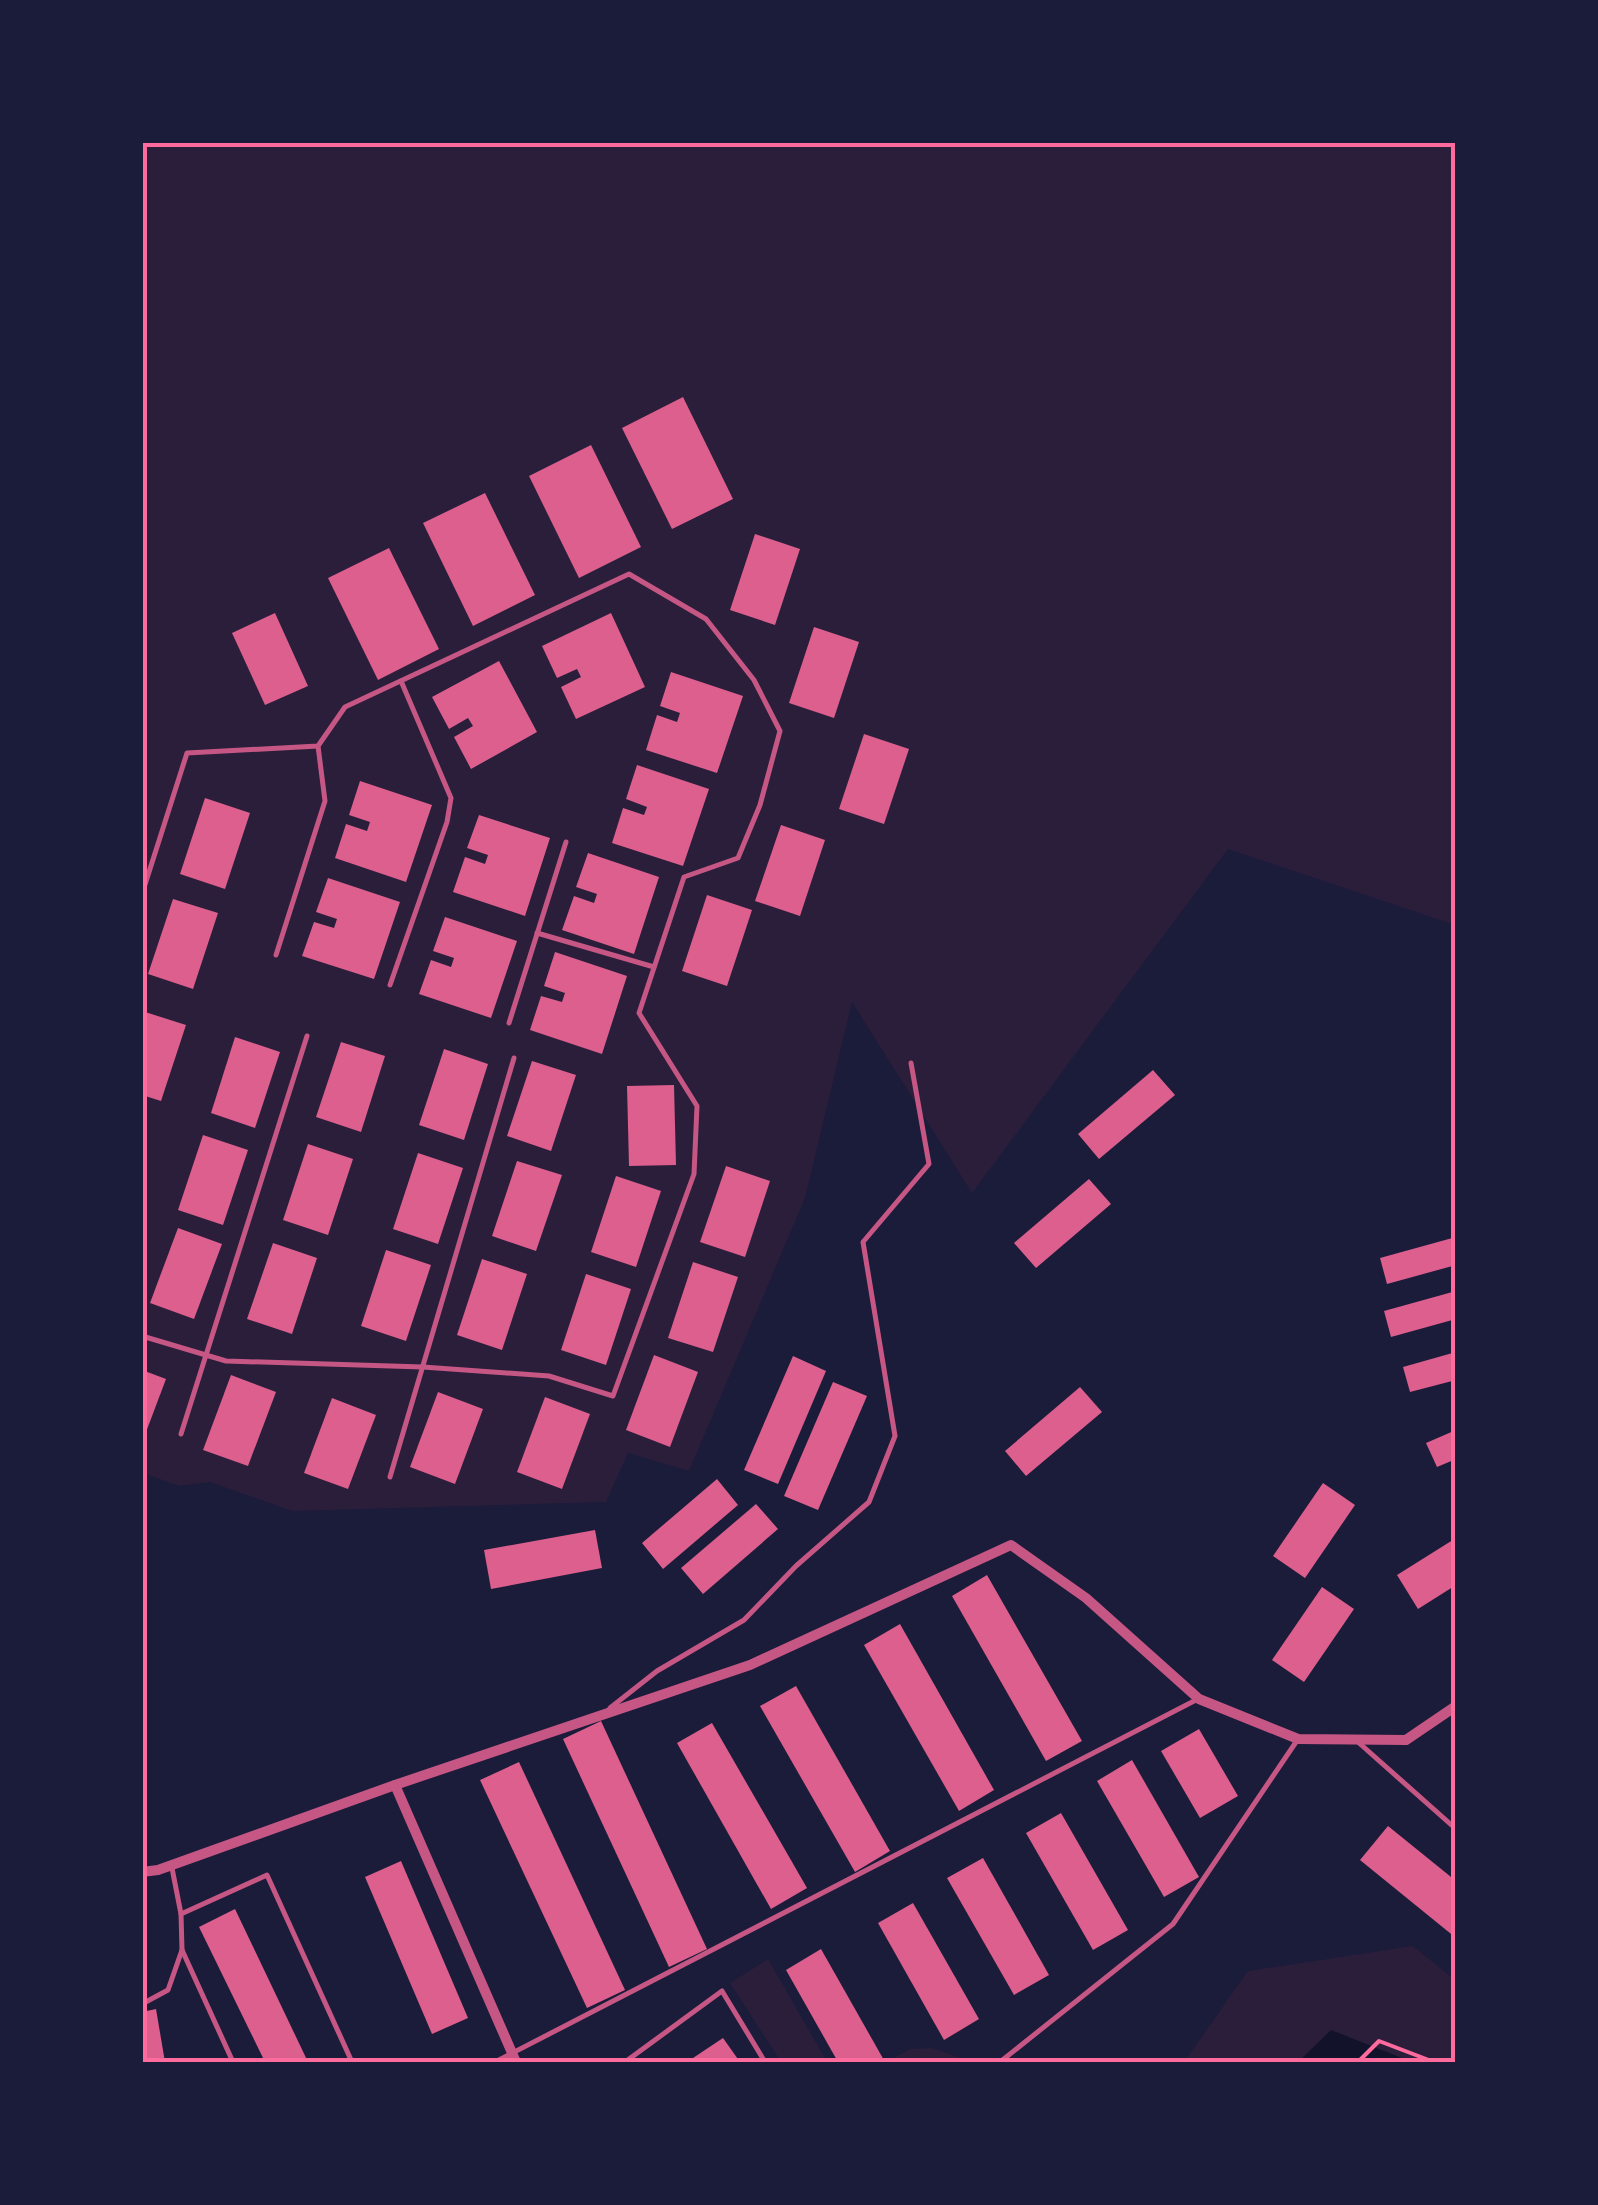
<svg xmlns="http://www.w3.org/2000/svg" width="1598" height="2205" viewBox="0 0 1598 2205" font-family="Quicksand,sans-serif">
<style>
.green{fill:#2a1e3b}
.water{fill:#12122b}
.building{fill:#dd5f8e}
.lines{fill:none;stroke-linecap:round;stroke-linejoin:round}
.path{stroke:#ff6b9d;stroke-width:4}
.service{stroke:#c65784;stroke-width:5}
.minor{stroke:#c65784;stroke-width:10}
.neatline{fill:none;stroke:#ff6b9d;stroke-width:4}
</style>
<rect width="100%" height="100%" fill="#1b1b3a"/>
<!-- green -->
<g class="green">
<path d="M143,143H1455V925L1228,849L972,1193L852,1002L805,1198L689,1471L628,1453L606,1502L292,1511L210,1482L179,1486L143,1473Z"/>
<path d="M1413,1946L1455,1980V2062H1184L1248,1971Z"/>
<path d="M768,1959L827,2062H781L730,1983Z"/>
<path d="M932,2048L972,2062H886L910,2049Z"/>
</g>
<!-- water -->
<path class="water" d="M1331,2030L1412,2062H1298Z"/>
<!-- building -->
<g class="building">
<path d="M683,397L733,499L672,529L622,428Z"/>
<path d="M591,445L641,547L579,578L529,476Z"/>
<path d="M485,493L535,595L473,626L423,523Z"/>
<path d="M755,534L800,549L775,625L730,610Z"/>
<path d="M389,548L439,649L378,680L328,578Z"/>
<path d="M275,613L308,686L265,705L232,633Z"/>
<path d="M611,613L645,687L576,719L561,687L581,677L577,669L557,678L542,646Z"/>
<path d="M814,627L859,642L834,718L789,703Z"/>
<path d="M499,661L537,732L471,769L454,737L473,726L468,718L449,729L432,697Z"/>
<path d="M671,672L743,696L717,773L646,750L657,715L677,722L680,713L660,706Z"/>
<path d="M864,734L909,749L884,824L839,809Z"/>
<path d="M637,765L709,789L683,866L612,843L623,808L644,815L647,807L626,799Z"/>
<path d="M360,781L432,805L406,882L335,858L346,824L367,831L370,822L349,815Z"/>
<path d="M205,798L250,813L225,889L180,874Z"/>
<path d="M479,815L550,838L525,916L453,892L465,857L485,864L488,855L467,848Z"/>
<path d="M781,825L825,840L800,916L755,901Z"/>
<path d="M588,853L659,877L634,954L562,930L574,896L594,903L597,894L576,887Z"/>
<path d="M328,878L400,902L374,979L302,956L314,922L334,928L337,919L316,912Z"/>
<path d="M707,895L752,910L727,986L682,971Z"/>
<path d="M173,899L218,913L193,989L148,974Z"/>
<path d="M445,917L517,941L491,1018L419,994L431,960L451,967L454,958L433,951Z"/>
<path d="M555,952L627,976L602,1054L530,1030L541,996L562,1002L565,993L544,986Z"/>
<path d="M142,1011L186,1025L161,1101L142,1095Z"/>
<path d="M235,1037L280,1052L255,1128L211,1113Z"/>
<path d="M341,1042L385,1056L361,1132L316,1117Z"/>
<path d="M444,1049L488,1064L464,1140L419,1125Z"/>
<path d="M532,1061L576,1075L551,1151L507,1136Z"/>
<path d="M1153,1070L1175,1095L1099,1159L1078,1134Z"/>
<path d="M674,1085L676,1165L629,1166L627,1086Z"/>
<path d="M203,1135L248,1150L223,1225L178,1210Z"/>
<path d="M308,1144L353,1159L328,1235L283,1220Z"/>
<path d="M418,1153L463,1168L438,1244L393,1229Z"/>
<path d="M517,1161L562,1175L536,1251L492,1236Z"/>
<path d="M726,1166L770,1181L745,1257L700,1242Z"/>
<path d="M616,1176L661,1191L636,1267L591,1252Z"/>
<path d="M1089,1179L1111,1204L1036,1268L1014,1243Z"/>
<path d="M178,1228L222,1244L194,1319L150,1303Z"/>
<path d="M1456,1237V1265L1387,1284L1380,1258Z"/>
<path d="M273,1243L317,1258L292,1334L247,1319Z"/>
<path d="M386,1250L431,1265L406,1341L361,1326Z"/>
<path d="M482,1259L527,1274L502,1350L457,1335Z"/>
<path d="M693,1262L738,1277L713,1352L668,1338Z"/>
<path d="M586,1274L631,1289L606,1365L561,1350Z"/>
<path d="M1456,1291V1319L1391,1337L1384,1311Z"/>
<path d="M1456,1352V1380L1410,1392L1403,1367Z"/>
<path d="M654,1355L698,1372L670,1447L626,1430Z"/>
<path d="M793,1356L826,1371L778,1484L744,1470Z"/>
<path d="M142,1370L166,1379L143,1440H142Z"/>
<path d="M231,1375L276,1392L248,1466L203,1450Z"/>
<path d="M833,1382L867,1396L818,1510L784,1496Z"/>
<path d="M1080,1387L1102,1412L1026,1476L1005,1451Z"/>
<path d="M438,1392L483,1409L455,1484L410,1467Z"/>
<path d="M545,1397L590,1414L562,1489L517,1472Z"/>
<path d="M332,1398L376,1415L348,1489L304,1473Z"/>
<path d="M1456,1430V1459L1437,1467L1426,1443Z"/>
<path d="M717,1479L738,1505L663,1569L642,1543Z"/>
<path d="M1323,1483L1355,1505L1305,1578L1273,1556Z"/>
<path d="M756,1504L778,1529L703,1594L681,1568Z"/>
<path d="M595,1530L602,1568L491,1589L484,1550Z"/>
<path d="M1456,1538V1585L1418,1609L1397,1575Z"/>
<path d="M987,1575L1082,1741L1046,1761L952,1596Z"/>
<path d="M1322,1587L1354,1609L1304,1682L1272,1660Z"/>
<path d="M900,1624L994,1790L959,1811L864,1645Z"/>
<path d="M796,1686L890,1851L855,1872L760,1706Z"/>
<path d="M601,1721L707,1949L669,1967L563,1739Z"/>
<path d="M712,1723L807,1888L771,1909L677,1743Z"/>
<path d="M1199,1729L1238,1796L1200,1818L1161,1751Z"/>
<path d="M1132,1760L1199,1877L1164,1897L1097,1781Z"/>
<path d="M519,1762L625,1990L587,2008L480,1780Z"/>
<path d="M1061,1813L1128,1930L1093,1950L1026,1833Z"/>
<path d="M1388,1826L1456,1881V1938L1360,1860Z"/>
<path d="M983,1858L1049,1975L1014,1995L947,1878Z"/>
<path d="M401,1861L468,2018L432,2034L365,1877Z"/>
<path d="M913,1903L979,2019L944,2040L878,1923Z"/>
<path d="M235,1909L308,2062H265L199,1927Z"/>
<path d="M821,1949L885,2062H838L786,1970Z"/>
<path d="M156,2009L165,2062H142V2012Z"/>
<path d="M723,2038L740,2062H687Z"/>
</g>
<g class="lines">
<!-- path -->
<path class="path" d="M1358,2062L1379,2041L1434,2062"/>
<!-- service -->
<g class="service">
<path d="M142,894L187,753L318,746L345,707L629,574L706,619L754,680L780,731L760,805L738,858L684,877L639,1013L697,1106L694,1174L613,1396L549,1376L423,1367L226,1361L142,1336"/>
<path d="M537,933L654,967"/>
<path d="M276,955L325,801L318,746"/>
<path d="M390,985L447,822L451,798L401,681"/>
<path d="M509,1023L566,842"/>
<path d="M181,1434L307,1036"/>
<path d="M390,1477L514,1058"/>
<path d="M610,1708L657,1671L744,1620L796,1566L869,1502L895,1436L863,1242L929,1164L911,1063"/>
<path d="M1358,1742L1456,1829"/>
<path d="M172,1868L181,1914"/>
<path d="M142,2004L168,1990L182,1950"/>
<path d="M233,2062L182,1950L181,1914L267,1875L352,2062"/>
<path d="M495,2062L1196,1700"/>
<path d="M625,2062L722,1991L765,2062"/>
<path d="M1000,2062L1173,1924L1296,1742"/>
</g>
<!-- minor -->
<g class="minor">
<path d="M395,1785L516,2062"/>
<path d="M142,1872L158,1870L395,1785L750,1665L1011,1545L1086,1598L1199,1699L1298,1739L1406,1740L1456,1706"/>
</g>
</g>
<!-- border -->
<rect width="1598" height="2205" fill="none" stroke="#1b1b3a" stroke-width="290"/>
<rect x="145" y="145" width="1308" height="1915" class="neatline"/>
</svg>
